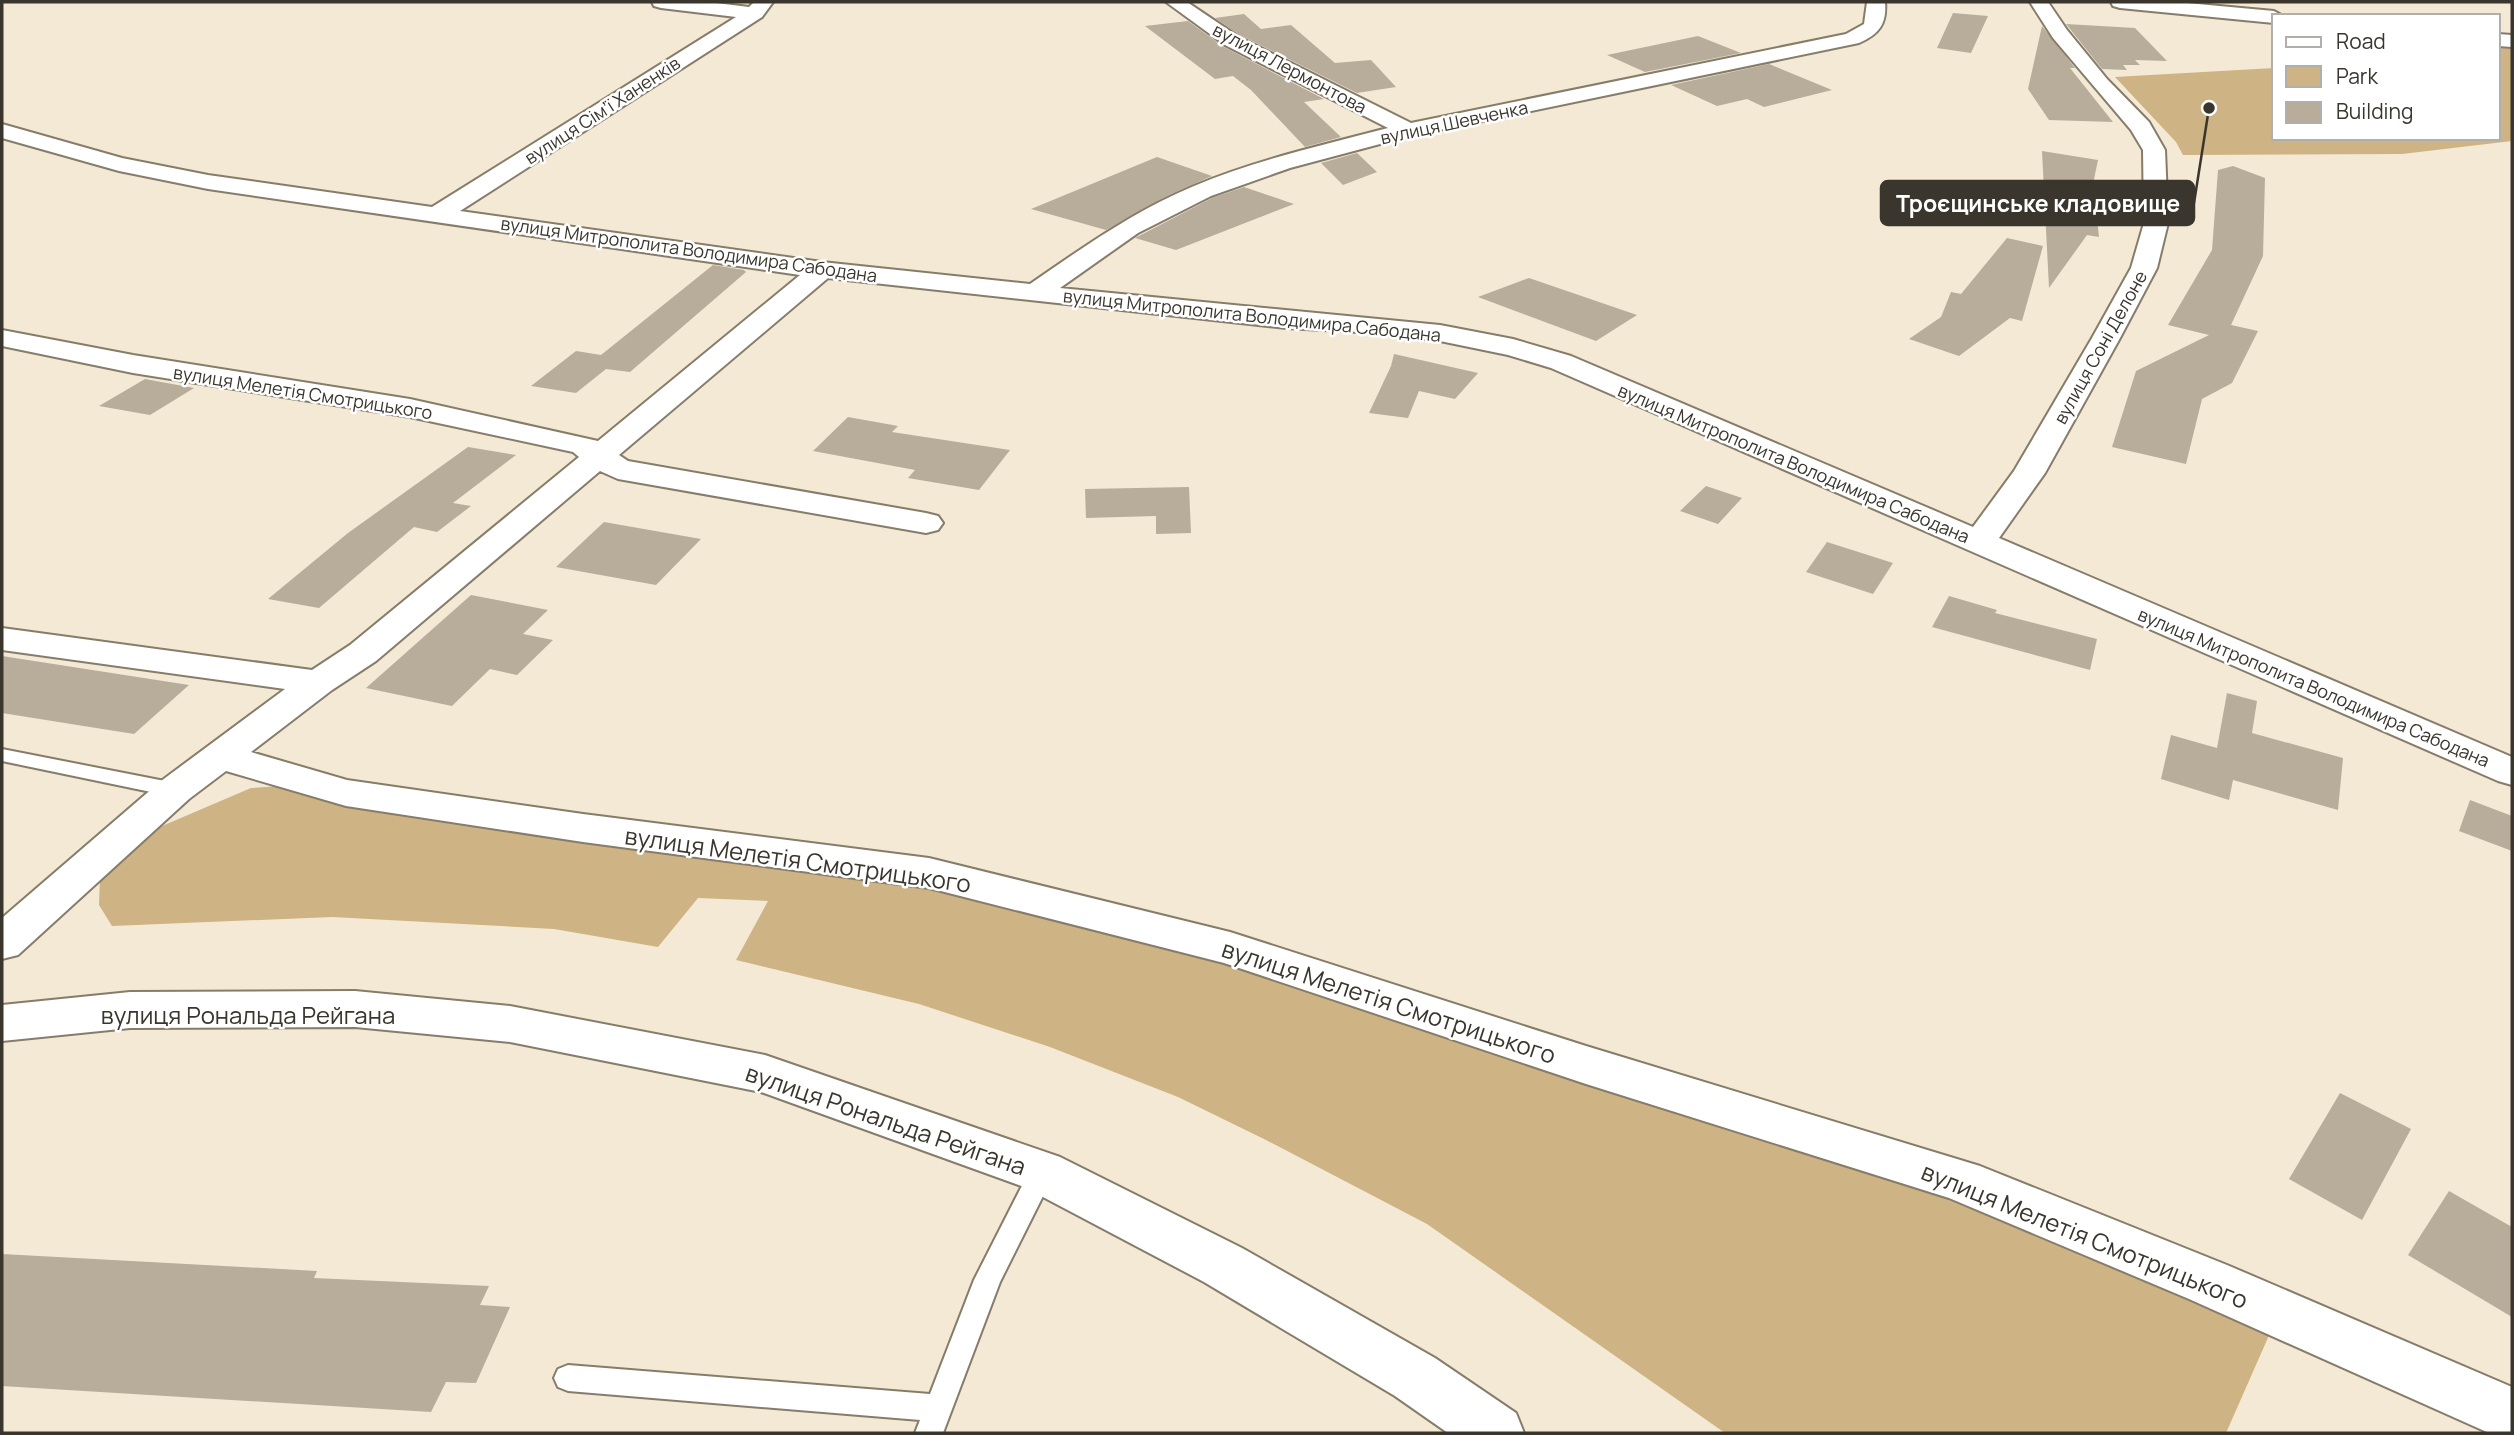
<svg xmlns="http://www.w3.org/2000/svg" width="2514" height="1435" viewBox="0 0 2514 1435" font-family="Manrope,sans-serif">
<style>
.green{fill:#ceb384}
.building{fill:#b7ad9a}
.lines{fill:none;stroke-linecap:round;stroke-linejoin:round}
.service-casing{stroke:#867c6a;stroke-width:4}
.minor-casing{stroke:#867c6a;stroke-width:4}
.tertiary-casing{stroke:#867c6a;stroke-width:4}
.secondary-casing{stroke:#867c6a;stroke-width:4}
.service{fill:#fff;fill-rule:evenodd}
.minor{fill:#fff;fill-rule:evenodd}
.tertiary{fill:#fff;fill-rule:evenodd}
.secondary{fill:#fff;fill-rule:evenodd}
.labels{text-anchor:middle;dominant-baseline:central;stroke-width:5;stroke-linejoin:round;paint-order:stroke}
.far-street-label{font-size:18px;fill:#3a362e;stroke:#fff}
.near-street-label{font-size:24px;fill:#3a362e;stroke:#fff}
.leader{fill:none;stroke:#3a362e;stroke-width:2.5}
.callout-dot{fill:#3a362e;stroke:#fff;stroke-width:2.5}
.callout{fill:#3a362e;stroke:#3a362e;stroke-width:2.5}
.callout-label{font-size:23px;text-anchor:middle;font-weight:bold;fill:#fff}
</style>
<rect width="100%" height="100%" fill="#f4e9d5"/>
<!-- green -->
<g class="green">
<path d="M2498,46L2512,47V141L2402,154L2183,155L2176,142L2115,77L2274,68V138H2498Z"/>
<path d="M282,786L928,881L1226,955L1956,1191L2274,1324L2226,1433H1725L1427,1224L1266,1140L1178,1097L1050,1047L919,1004L736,960L768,901L698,898L658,947L554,929L332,917L112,926L99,905L100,876L148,832L251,788Z"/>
</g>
<!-- building -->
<g class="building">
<path d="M1953,13L1988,16L1971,53L1937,48Z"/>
<path d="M1244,14L1261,29L1291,25L1335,63L1371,60L1396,87L1357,93L1240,35L1215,18Z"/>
<path d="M1188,21L1224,47L1324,99L1304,102L1341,137L1305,147L1251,90L1233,76L1215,79L1145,26Z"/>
<path d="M2066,24L2135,28L2167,61L2135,60L2140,65H2123L2127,70L2102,69Z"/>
<path d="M2042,26L2075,68H2070L2113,122L2049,120L2028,89Z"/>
<path d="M1698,36L1741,53L1645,72L1607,55Z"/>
<path d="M1769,64L1832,90L1764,107L1747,99L1717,106L1671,85Z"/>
<path d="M2042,151L2098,160L2093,184L2099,237L2087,235L2049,288Z"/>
<path d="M1357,153L1377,172L1343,185L1321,163Z"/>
<path d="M1157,157L1212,176L1171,194L1106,230L1031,209Z"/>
<path d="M2233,166L2265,178L2263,256L2231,325L2258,331L2232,383L2202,399L2186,464L2112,447L2136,371L2209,335L2168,325L2212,250L2218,170Z"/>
<path d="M1244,187L1294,204L1176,250L1135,238L1212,198Z"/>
<path d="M2007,238L2043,246L2022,321L2010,318L1959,356L1909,339L1941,317L1951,292L1961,294Z"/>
<path d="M713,265L744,270L746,272L630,372L606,369L576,393L531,386L576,351L601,355Z"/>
<path d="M1529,278L1637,315L1596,341L1478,297Z"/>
<path d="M1394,354L1478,373L1455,399L1419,391L1408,418L1369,413L1391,366Z"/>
<path d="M145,379L194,388L150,415L99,406Z"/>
<path d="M848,417L898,426L892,432L1010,450L979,490L908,478L915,470L813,451Z"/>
<path d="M468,447L516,455L453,503L471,506L437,532L414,527L319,608L268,599L348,533Z"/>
<path d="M1706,486L1742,498L1718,524L1680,511Z"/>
<path d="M1189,487L1191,533L1156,534V516L1086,518L1085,489Z"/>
<path d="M604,522L701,539L656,585L556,567Z"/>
<path d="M1827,542L1893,563L1873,594L1806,572Z"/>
<path d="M471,595L548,610L523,634L553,640L517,675L490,669L452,706L366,688Z"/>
<path d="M1949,596L1997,610L1995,613L2097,639L2090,670L1932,627Z"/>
<path d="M2,656L189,685L134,734L2,713Z"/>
<path d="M2227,693L2257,701L2252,733L2343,758L2338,810L2233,780L2229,800L2161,779L2171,735L2217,748Z"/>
<path d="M2470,800L2512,816V851L2459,831Z"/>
<path d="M2340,1093L2411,1129L2362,1220L2289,1179Z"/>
<path d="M2449,1191L2512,1227V1317L2408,1255Z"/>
<path d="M2,1254L317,1271L314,1278L489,1286L480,1305L510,1307L476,1383L446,1382L431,1412L2,1386Z"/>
</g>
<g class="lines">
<!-- service casing -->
<g class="service-casing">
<g id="service">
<path d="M2,749L175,783L182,785L185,790L182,795L175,797L2,761Z"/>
<path d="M1042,1161L1051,1164L1055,1172L1000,1282L943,1433H915L920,1420L568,1391L558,1387L554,1378L558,1369L568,1365L930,1394L974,1280L1033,1164Z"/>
</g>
</g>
<!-- minor casing -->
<g class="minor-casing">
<path id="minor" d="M652,2H708L749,7L754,2H773L762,17L460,211L822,262L1030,284C1082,248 1134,211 1194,186C1256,160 1323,145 1388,128L1225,45L1166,2H1187L1239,37L1411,123L1846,34L1864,24L1867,2H1885C1887,24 1879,34 1859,43L1410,136L1290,168L1211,196L1138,233L1060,288L1440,325L1513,339L1571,356L1973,527L2014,471L2092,338L2131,268L2144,223L2143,150L2131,130L2053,38L2030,2H2048L2067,30L2107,79L2149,122L2165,150L2168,223L2157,268L2120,338L2045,473L1999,538L2512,757V785L2498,781L1551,368L1508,355L1440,341L1377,333L1287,328L828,278L619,455L628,461L926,513L938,516L943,523L938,530L926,533L618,479L600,471L376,661L332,690L251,752L347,780L583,814L929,858L1230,932L1586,1046L1980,1166L2227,1265L2512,1387V1433H2489L2189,1299L1949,1198L1586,1084L1224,963L929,888L583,842L346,806L226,771L189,799L18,955L2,959V918L161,781L285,689L2,650V628L312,670L350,645L579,457L573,452L410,417L133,373L2,346V330L133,355L410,399L598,441L800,275L208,189L119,171L2,138V124L122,158L208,175L432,207L736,17L661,8L654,6Z"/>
</g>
<!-- tertiary casing -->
<g class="tertiary-casing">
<g id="tertiary">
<path d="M2111,2H2176L2274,11L2283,16H2274V23L2120,8L2113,6Z"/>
<path d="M2498,34L2512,35V47L2498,46Z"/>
</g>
</g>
<!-- secondary casing -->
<g class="secondary-casing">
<path id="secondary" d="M355,991L510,1006L765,1055L1060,1157L1242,1248L1435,1358L1516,1413L1524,1433H1448L1395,1396L1204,1282L1024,1187L761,1092L510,1042L355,1027L130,1028L2,1041V1005L130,992Z"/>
</g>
<!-- service -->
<use href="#service" class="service"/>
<!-- minor -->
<use href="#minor" class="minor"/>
<!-- tertiary -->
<use href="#tertiary" class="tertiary"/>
<!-- secondary -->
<use href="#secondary" class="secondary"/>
</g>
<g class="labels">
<!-- far-street labels -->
<g class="far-street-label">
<text transform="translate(1290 68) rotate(28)">вулиця Лермонтова</text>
<text transform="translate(602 110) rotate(-33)">вулиця Сімʼї Ханенків</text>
<text transform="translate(1454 122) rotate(-12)">вулиця Шевченка</text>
<text transform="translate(689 249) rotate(8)">вулиця Митрополита Володимира Сабодана</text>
<text transform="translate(1252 315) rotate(6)">вулиця Митрополита Володимира Сабодана</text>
<text transform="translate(2100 347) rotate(-61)">вулиця Соні Делоне</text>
<text transform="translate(303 392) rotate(9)">вулиця Мелетія Смотрицького</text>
<text transform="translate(1794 463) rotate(23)">вулиця Митрополита Володимира Сабодана</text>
<text transform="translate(2314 687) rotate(23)">вулиця Митрополита Володимира Сабодана</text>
</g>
<!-- near-street labels -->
<g class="near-street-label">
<text transform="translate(798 859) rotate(8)">вулиця Мелетія Смотрицького</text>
<text transform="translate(1389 1001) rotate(18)">вулиця Мелетія Смотрицького</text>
<text x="248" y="1014">вулиця Рональда Рейгана</text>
<text transform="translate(886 1119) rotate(19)">вулиця Рональда Рейгана</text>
<text transform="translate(2085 1235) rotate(22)">вулиця Мелетія Смотрицького</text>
</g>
</g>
<!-- callouts -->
<path class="leader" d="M2209 108L2194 203"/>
<circle class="callout-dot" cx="2209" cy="108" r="7"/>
<rect class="callout" x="1881" y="181" width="313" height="44" rx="7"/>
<g class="callout-label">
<text x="2038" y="212">Троєщинське кладовище</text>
</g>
<!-- border -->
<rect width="2514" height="1435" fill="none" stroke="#3a362e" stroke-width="7"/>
<!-- legend -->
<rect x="2272" y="14" width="228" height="126" fill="#ffffff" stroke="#b0afab" stroke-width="2"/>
<rect x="2286" y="37" width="35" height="10" fill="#ffffff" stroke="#b0afab" stroke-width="2"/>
<text x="2336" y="49" font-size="21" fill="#3a362e">Road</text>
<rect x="2286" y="66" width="35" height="21" fill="#ceb384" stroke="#b0afab" stroke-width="2"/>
<text x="2336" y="84" font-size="21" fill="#3a362e">Park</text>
<rect x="2286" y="102" width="35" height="21" fill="#b7ad9a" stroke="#b0afab" stroke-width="2"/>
<text x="2336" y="119" font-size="21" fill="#3a362e">Building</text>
</svg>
